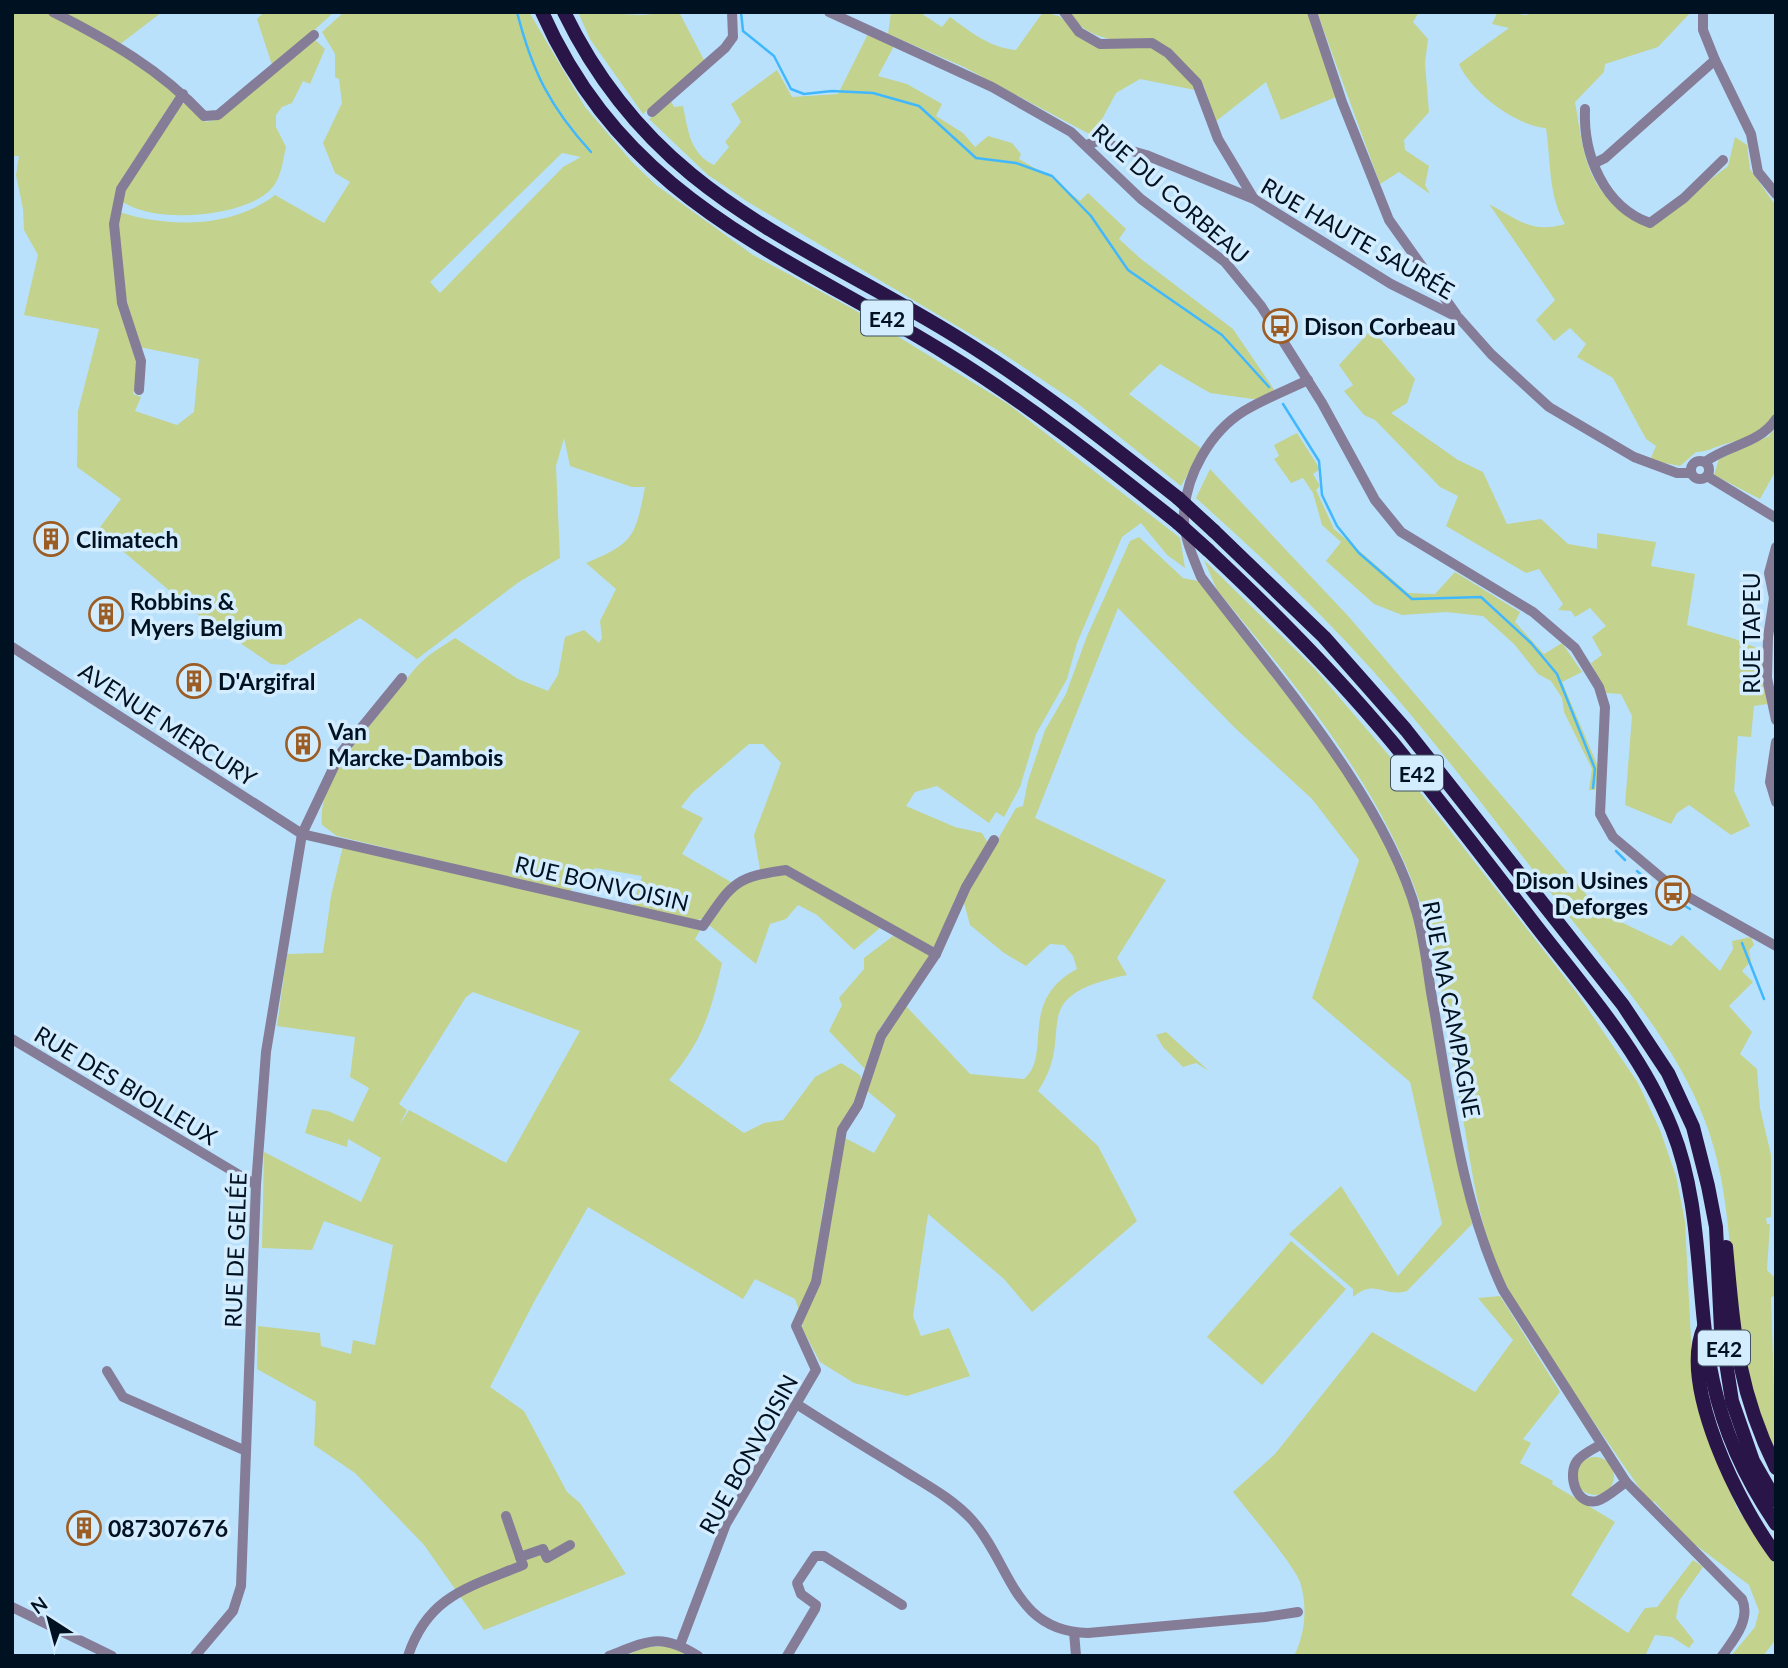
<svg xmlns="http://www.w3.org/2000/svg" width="1788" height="1668" viewBox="0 0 1788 1668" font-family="Lato,sans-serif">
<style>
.green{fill:#c3d28d;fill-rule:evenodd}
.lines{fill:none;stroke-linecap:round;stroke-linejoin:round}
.stream{stroke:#41b8fd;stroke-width:2.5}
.minor{stroke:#857d98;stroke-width:10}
.highway{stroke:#2a1549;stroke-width:14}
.highway-bridge{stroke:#2a1549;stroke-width:14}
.labels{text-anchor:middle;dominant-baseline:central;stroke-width:7;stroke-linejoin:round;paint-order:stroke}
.shield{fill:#d3ecfe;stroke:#3f5364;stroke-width:2}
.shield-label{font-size:21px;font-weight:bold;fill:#001222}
.street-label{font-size:23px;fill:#001222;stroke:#d3ecfe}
.poi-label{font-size:23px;font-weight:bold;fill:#001222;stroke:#d3ecfe;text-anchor:start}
</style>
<rect width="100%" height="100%" fill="#bae1fc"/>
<!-- green -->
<g class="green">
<path d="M12,12H47L138,64L177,94L119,184L111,226L119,298L140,371L133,394L141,397L135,411L177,425L194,412L199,359L139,347C127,304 111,258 119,212C169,228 232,228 275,195L324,223L350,182L335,173L323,143L342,103L339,79L335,77V54L322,32L344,12H529L585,107L632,162L656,185L753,255L853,309L1008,404L1180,538L1185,568L1167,555L1141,523L1122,537L1077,643L1067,679L1036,734L1020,787L1004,817L996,812L989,823L937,786L915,792L906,806L955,827L982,833L988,843L955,899L934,950L786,867L760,870L754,835L781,763L763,744H749L693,792L681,807L703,818L682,854L731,882L706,918L696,920L633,906L642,876L595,868L569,892L337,836L322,825C317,780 361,738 386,705C400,689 411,670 428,656C436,650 446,644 455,638L518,679L548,691L558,675L565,637L584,630L599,643L602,638L600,621L616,589L586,563C634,543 635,537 645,487H632L570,466L564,438L556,466L560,558L519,582L417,659L360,618L285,665L271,664L197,614L98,530L121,499L77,467L78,411L99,329L24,315L38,255L24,230L23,209L16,175L19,156H12ZM562,153L581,157L563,167L440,293L430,282Z"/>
<path d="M61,12H162L119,45Z"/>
<path d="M264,12H334L273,68L257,19Z"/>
<path d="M578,12L641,15L679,12L705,62L643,114L590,39Z"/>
<path d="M891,12H919L942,27L950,17C971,32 990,48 1016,50L1043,12L1059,16L1089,41L1148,45L1164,53L1200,91L1140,79L1116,93L1093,136L964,67L888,34Z"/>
<path d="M1068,12H1310L1336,97L1281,120L1266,82L1215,122L1204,86L1158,42C1126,42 1088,43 1068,12Z"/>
<path d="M1317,12H1419L1413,22L1428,39L1425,63L1429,112L1404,140L1405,150L1429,166L1425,185L1430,194L1399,172L1380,184Z"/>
<path d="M1503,12L1527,15L1530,12H1691L1658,47L1605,64L1604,72L1575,102C1583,146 1584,183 1622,211C1632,219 1638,224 1651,225L1728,166L1735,137L1747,145L1750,169L1776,206V411C1760,437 1749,437 1722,445C1712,448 1707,452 1696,452L1680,466L1650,460L1656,446L1646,439L1613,378L1577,357L1586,344L1570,328L1554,341L1536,320L1555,300L1489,204C1517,219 1532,234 1565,224C1548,195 1551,162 1546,128C1516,126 1471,92 1459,64L1509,28L1492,24L1497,13Z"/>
<path d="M868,34L894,46L878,76L907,84L942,104L936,116L963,133L975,147L988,136L1012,143L1021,154L1019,159L1052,178L1080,201L1088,193L1126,229L1119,239L1141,259L1233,329L1275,391L1260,400L1210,393L1160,364L1129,394L1202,449L1181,486L1077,403L999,351L748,202L708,175L649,119L671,101L674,107L683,106C688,130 690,154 714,165L729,147L725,142L741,122L731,104L777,70L792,97L838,94Z"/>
<path d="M314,39L325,49L310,84L303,81L292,103L282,107L276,115V127L286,147C283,160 281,178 272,188C246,218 154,224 123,202L122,193L182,104H189L206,122L219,119Z"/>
<path d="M1372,329L1415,379L1407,403L1391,413L1458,460L1483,472L1507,524L1541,519L1568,544L1597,549V533L1656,542L1651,566L1695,574L1687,625L1735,639L1764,651L1767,704L1754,706L1751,737L1738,736L1734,791L1750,826L1731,835L1689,805L1677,813L1671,824L1625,805L1632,716L1621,694L1606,693L1591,663L1602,655L1592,637L1606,626L1590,608L1575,617L1571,611L1558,610L1563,604L1539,569L1526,573L1446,526L1458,496L1440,487L1375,420L1364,415L1344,391L1353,385L1339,365Z"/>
<path d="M1776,426V470L1760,499L1714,475L1719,459L1769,436Z"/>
<path d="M1297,433L1320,469L1313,474L1320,486L1316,490L1334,529L1408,593L1435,594L1455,572L1520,612L1515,622L1544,654L1562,643L1582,672L1562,682L1599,769L1595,790H1589L1592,769L1564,712L1562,698L1551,681L1538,674L1514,644L1483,616L1446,612L1402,615L1374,604L1326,561L1341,542L1322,525L1313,493L1303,478L1291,483L1274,459L1279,456L1274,445Z"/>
<path d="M1210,469L1349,617L1602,913L1671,946L1682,935L1720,971L1733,949L1732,941L1751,937L1754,945L1749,950L1751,961L1742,971L1753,982L1729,1006L1752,1032L1740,1054L1757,1069L1760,1108L1771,1155V1217L1766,1218L1767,1224H1770L1767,1270L1776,1279V1296L1771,1297L1776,1452C1761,1422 1748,1387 1742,1354C1728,1275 1734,1197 1705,1121C1675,1041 1613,973 1561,906C1499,827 1440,746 1373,671C1318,609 1257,553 1196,498Z"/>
<path d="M1139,537L1183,578L1198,581L1337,760L1392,854L1415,921L1472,1224L1407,1291C1384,1298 1375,1278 1353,1297V1289L1289,1234L1341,1186L1398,1276L1442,1224L1410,1082L1312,998L1359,860L1312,799L1235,728L1118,608L1035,818L1166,880L1117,958L1127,975C1020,997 1079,1031 1038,1091L1098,1146L1137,1221L1032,1312L1004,1279L928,1214L913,1316L921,1336L949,1328L970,1376L907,1396L854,1383L820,1362L802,1328L804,1315L822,1278L824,1241L843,1137L874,1153L896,1115L866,1090L885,1033L905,1005L970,1074L1024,1079C1053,1055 1017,1001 1077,969L1073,956L1064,945L1050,944L1026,966L1004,953L970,925L963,899L1016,808L1023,806L1028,781L1045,730L1066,694L1087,636L1130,541Z"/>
<path d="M1204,560L1315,669L1416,787L1577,993L1638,1083L1660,1130L1676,1176L1685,1222L1692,1359L1706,1434L1737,1508L1776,1566V1639L1763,1656H1731L1755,1627L1759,1611L1749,1585L1689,1540L1654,1501L1650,1503C1613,1450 1576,1397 1541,1342C1524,1315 1505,1288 1494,1259C1479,1218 1472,1173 1465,1130C1455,1073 1447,1015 1435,958C1406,815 1308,700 1217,590Z"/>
<path d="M343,846L702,927L695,939L722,963C711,1011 703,1041 669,1080L744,1133L764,1123L783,1120L815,1077L841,1063L860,1075L862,1082L857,1099L843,1122L823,1207L814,1278L799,1310L795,1299L755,1279L743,1299L588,1207L535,1300L490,1387L524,1411L567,1492L580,1503L626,1574L484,1630L424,1545L355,1473L314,1445L316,1402L257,1369L258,1326L320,1333L321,1346L351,1354L353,1340L375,1345L393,1245L324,1221L312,1250L262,1248L264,1152L361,1202L381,1158L348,1139L347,1147L305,1133L312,1109L328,1111L353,1122L369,1088L350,1077L355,1037L277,1026L287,954L323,953L331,896ZM473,992L580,1031L506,1163L409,1110L399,1126L407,1110L399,1104L466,997Z"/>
<path d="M788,873L881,927L854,950L817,915L798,905L786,919L770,924L756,964L709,925L740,883Z"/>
<path d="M893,936L932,954L880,1028L865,1069L829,1031L842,1005L839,998L864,969V958Z"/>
<path d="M1166,1032L1209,1071L1196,1063L1183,1067L1163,1047L1156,1035Z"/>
<path d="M1291,1241L1346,1289L1262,1385L1207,1337Z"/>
<path d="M1500,1296L1560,1392L1523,1439L1531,1443L1520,1463L1553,1481L1552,1484L1615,1522L1571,1595L1628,1633L1645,1608L1657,1607L1693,1560L1703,1567L1679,1601L1676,1618L1694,1641L1689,1648L1672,1637L1655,1635L1645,1656H1294C1305,1635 1308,1606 1300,1582C1294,1565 1247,1510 1233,1492L1275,1454L1372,1332L1475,1392L1513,1340L1478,1298Z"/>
<circle cx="1595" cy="1476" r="19"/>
<path d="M669,1646L688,1656H624L647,1647Z"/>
</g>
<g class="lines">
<!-- stream -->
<g class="stream">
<path d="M517,12C532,71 550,107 591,152"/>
<path d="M741,12L743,31L774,56L791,89L804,94L832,91L873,93L919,106L976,158L1016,163L1052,176L1091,216L1128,270L1222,335L1269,387"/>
<path d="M1283,404L1319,461L1322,495L1337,526L1359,553L1412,599L1481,597L1531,643L1557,674L1595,769L1593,788"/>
<path d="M1616,851L1625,860"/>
<path d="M1637,871L1646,879"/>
<path d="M1673,899L1690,909"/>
<path d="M1742,943L1764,999"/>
<path d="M1775,1027L1776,1029"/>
</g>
<!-- minor -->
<g class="minor">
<path d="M53,12C110,41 160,69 204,116L218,115L314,35"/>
<path d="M829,12L992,87L1071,132L1141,199L1225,262L1261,306L1322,403L1375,500L1401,532L1533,612L1575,648L1599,687L1605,707L1600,814L1613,837L1676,890L1776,946"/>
<path d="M1064,12L1079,32L1100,44L1152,43L1168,53L1197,83L1218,139L1254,199"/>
<path d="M1312,12L1342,102L1389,220L1456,314"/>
<path d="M1703,12V30L1715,60L1751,134L1758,172L1776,194"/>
<path d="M1585,109C1583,155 1604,207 1650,223L1684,198L1723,160"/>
<path d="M652,112L725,48L733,37L732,12"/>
<path d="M1087,145L1097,141L1146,155L1254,199L1391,284L1459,318L1491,354L1549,407L1634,457L1677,473H1691"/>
<path d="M1595,163L1605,158L1715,60"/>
<path d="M1308,380C1287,390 1264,399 1244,411C1210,432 1186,475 1184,514C1183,536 1193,557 1201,577C1274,674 1384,796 1417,914C1424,939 1427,966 1431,992C1449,1091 1460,1199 1503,1290L1626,1482L1742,1599C1751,1620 1734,1639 1722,1656"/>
<path d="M139,390L141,361L122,303L114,224L121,189L183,94"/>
<circle cx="1700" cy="470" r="9"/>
<path d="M1705,462C1729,444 1758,445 1776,419"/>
<path d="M1707,476L1776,518"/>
<path d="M1776,547L1769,573L1774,598L1768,637L1767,678L1776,720"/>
<path d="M12,647L302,834L703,926C732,884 734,877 786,870L936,954"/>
<path d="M1776,742L1770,782L1776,802"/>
<path d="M12,1039L256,1185"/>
<path d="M107,1371L123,1397L246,1451"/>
<path d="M798,1405C831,1426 865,1447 898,1467C924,1484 951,1497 972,1520C1011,1564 1013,1631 1088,1633L1265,1617L1298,1612"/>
<path d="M1600,1445C1593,1449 1582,1454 1577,1461C1567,1475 1576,1506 1597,1501C1607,1498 1617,1488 1626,1482"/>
<path d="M506,1516L520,1557"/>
<path d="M12,1607L112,1656"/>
<path d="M1074,1632L1076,1656"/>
<path d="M680,1645L726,1524L816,1370L796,1326L816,1282L842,1130L858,1105L881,1036L936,954L966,887L994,840"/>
<path d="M195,1656L233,1611L241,1586L256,1185L266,1052L302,834L340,754L402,678"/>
<path d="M408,1656C428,1595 470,1587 523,1565L520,1557L543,1549L547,1558L570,1545"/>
<path d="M609,1656C648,1641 661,1632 698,1656"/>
<path d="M787,1656L815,1609L816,1605L801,1594L797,1583L815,1556H824L902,1605"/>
</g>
<!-- highway -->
<g class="highway">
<path d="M542,12C627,203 783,252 947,354C1028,404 1103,463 1178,523"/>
<path d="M564,12C653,196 799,239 960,339C1036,386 1107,442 1178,498"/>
<path d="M1214,531L1324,637L1406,730L1623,1005L1668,1073L1693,1127L1708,1186L1716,1227L1721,1330L1732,1401L1753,1461L1776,1501"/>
<path d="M1208,550C1273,611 1336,674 1393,743C1441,802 1487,862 1533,922C1584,988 1641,1051 1672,1129C1704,1209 1695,1298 1713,1381C1724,1433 1746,1480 1776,1524"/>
<path d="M1726,1247C1734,1332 1737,1389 1776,1468"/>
<path d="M1704,1327C1678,1385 1740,1507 1776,1555"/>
</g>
<!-- highway-bridge -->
<g class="highway-bridge">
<path d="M1178,498L1214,531"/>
<path d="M1178,523L1208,550"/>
</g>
</g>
<!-- icons -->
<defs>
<g id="bus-ring" transform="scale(1.75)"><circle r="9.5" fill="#d3ecfe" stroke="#9c5d25" stroke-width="1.5"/><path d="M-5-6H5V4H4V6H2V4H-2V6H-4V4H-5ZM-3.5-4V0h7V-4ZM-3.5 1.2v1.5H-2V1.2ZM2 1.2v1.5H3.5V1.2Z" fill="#9c5d25"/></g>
<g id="building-ring" transform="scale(1.75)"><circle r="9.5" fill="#d3ecfe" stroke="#9c5d25" stroke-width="1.5"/><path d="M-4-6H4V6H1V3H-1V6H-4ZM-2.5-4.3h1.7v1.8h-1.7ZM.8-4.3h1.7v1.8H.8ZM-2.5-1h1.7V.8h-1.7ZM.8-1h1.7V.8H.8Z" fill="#9c5d25"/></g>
</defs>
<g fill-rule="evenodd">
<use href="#bus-ring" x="1280" y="326"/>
<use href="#building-ring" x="51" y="539"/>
<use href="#building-ring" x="106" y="614"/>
<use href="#building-ring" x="194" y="681"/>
<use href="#building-ring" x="303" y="744"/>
<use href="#bus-ring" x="1673" y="893"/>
<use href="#building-ring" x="84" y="1528"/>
</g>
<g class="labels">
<!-- shield labels -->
<g class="shield">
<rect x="861" y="300.5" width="52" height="35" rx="5"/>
<rect x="1391" y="755.5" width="52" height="35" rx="5"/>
<rect x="1698" y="1330.5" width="52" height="35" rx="5"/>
</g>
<g class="shield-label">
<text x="887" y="318">E42</text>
<text x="1417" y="773">E42</text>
<text x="1724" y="1348">E42</text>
</g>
<!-- street labels -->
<g class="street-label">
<text transform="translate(1171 193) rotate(41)">RUE DU CORBEAU</text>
<text transform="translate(1358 238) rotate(30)">RUE HAUTE SAURÉE</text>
<text transform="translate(1751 633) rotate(-90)">RUE TAPEU</text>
<text transform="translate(168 724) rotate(33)">AVENUE MERCURY</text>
<text transform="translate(602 883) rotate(13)">RUE BONVOISIN</text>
<text transform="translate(1452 1009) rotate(79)">RUE MA CAMPAGNE</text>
<text transform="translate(126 1085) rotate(31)">RUE DES BIOLLEUX</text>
<text transform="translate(235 1250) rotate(-88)">RUE DE GELÉE</text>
<text transform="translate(748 1454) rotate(-61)">RUE BONVOISIN</text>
</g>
<!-- poi labels -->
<g class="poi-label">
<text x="1304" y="326">Dison Corbeau</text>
<text x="76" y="539">Climatech</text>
<text x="130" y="601">Robbins &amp;<tspan x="130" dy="26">Myers Belgium</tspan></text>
<text x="218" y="681">D'Argifral</text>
<text x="328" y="731">Van<tspan x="328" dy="26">Marcke-Dambois</tspan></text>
<text x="1648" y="880" text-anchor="end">Dison Usines<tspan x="1648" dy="26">Deforges</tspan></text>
<text x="108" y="1528">087307676</text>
</g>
</g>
<!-- border -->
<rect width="1788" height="1668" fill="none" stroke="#001222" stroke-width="28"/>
<!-- north arrow -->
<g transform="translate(49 1619) rotate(324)" stroke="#d3ecfe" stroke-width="5" paint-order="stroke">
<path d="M0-5L12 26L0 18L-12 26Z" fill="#001222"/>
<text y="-10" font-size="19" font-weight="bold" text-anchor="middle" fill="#001222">N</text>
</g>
</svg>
